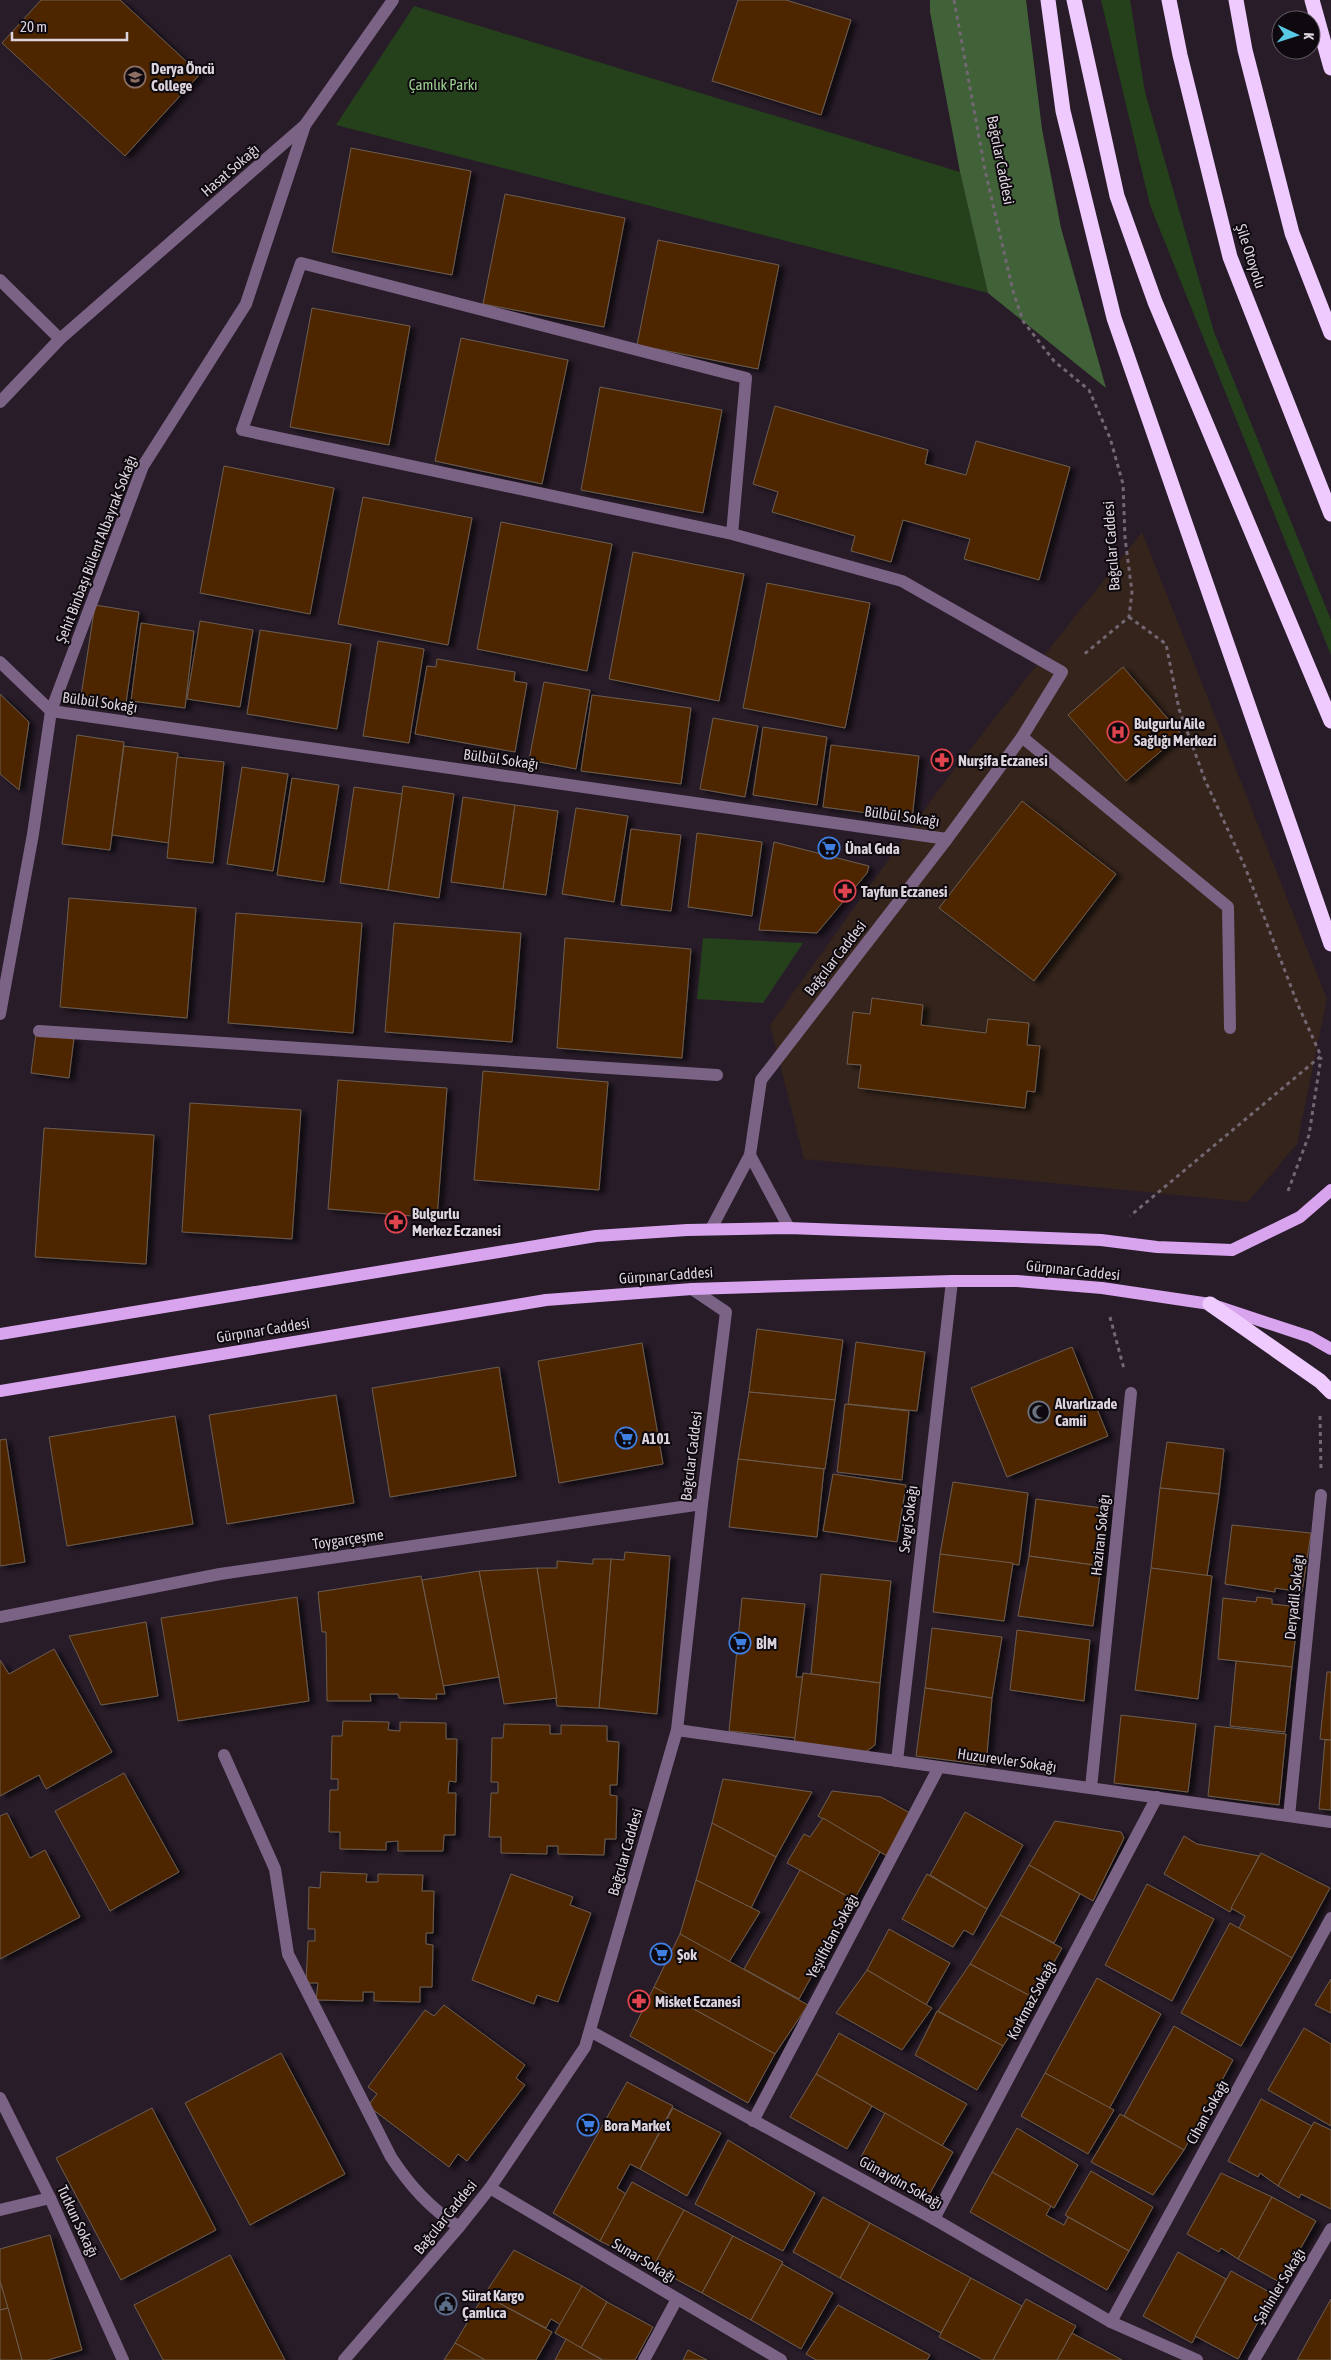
<svg xmlns="http://www.w3.org/2000/svg" width="1331" height="2360" viewBox="0 0 1331 2360" font-family="'Asap Condensed',sans-serif">
<style>
.commercial{fill:#34241b}
.green{fill:#24411b}
.forest{fill:#416138}
.building{fill:#4e2802;stroke:#6c5c50;filter:url(#shadow)}
.lines{fill:none;stroke-linecap:round;stroke-linejoin:round}
.path{stroke:#726772;stroke-width:3;stroke-dasharray:4 4;stroke-linecap:butt}
.minor{stroke:#7b6386;stroke-width:12}
.major{stroke:#d7a4ed;stroke-width:12}
.highway{stroke:#eecaff;stroke-width:15}
.labels{text-anchor:middle;dominant-baseline:central;stroke-width:4;stroke-linejoin:round;paint-order:stroke}
.poi-label{font-size:15px;font-weight:bold;fill:#dcd4dc;stroke:#0e090e;text-anchor:start}
.park-label{font-size:15px;fill:#9dd190;stroke:#0e090e}
.street-label{font-size:15px;fill:#dcd4dc;stroke:#0e090e}
</style>
<defs>
<filter id="shadow"><feDropShadow dx="5.5" dy="3" stdDeviation="2.5" flood-color="#0009"/></filter>
</defs>
<rect width="100%" height="100%" fill="#281c29"/>
<!-- commercial -->
<path class="commercial" d="M1142,532L1327,999L1297,1144L1248,1202L804,1159L770,1025L948,777Z"/>
<!-- green -->
<g class="green">
<path d="M1101,0H1130L1145,92L1214,332L1331,620V655L1150,205Z"/>
<path d="M414,6L960,172L988,293L336,125Z"/>
<path d="M703,938L803,943L763,1003L697,999Z"/>
</g>
<!-- forest -->
<path class="forest" d="M930,0H1026L1042,129L1061,228L1106,388L988,293L960,172L930,12Z"/>
<!-- building -->
<g class="building">
<path d="M41,0H120L200,74L125,156L2,43Z"/>
<path d="M738,0H786L851,20L821,115L712,81Z"/>
<path d="M351,148L471,171L452,275L332,252Z"/>
<path d="M505,194L625,218L604,327L483,304Z"/>
<path d="M658,240L779,265L758,369L637,345Z"/>
<path d="M312,308L410,326L389,445L290,427Z"/>
<path d="M461,338L568,360L542,484L435,461Z"/>
<path d="M600,387L722,410L703,513L581,490Z"/>
<path d="M775,406L928,450L925,464L966,475L976,441L1070,467L1039,580L964,559L970,539L903,520L891,562L851,551L855,536L772,512L778,492L753,484Z"/>
<path d="M224,466L334,488L310,614L200,593Z"/>
<path d="M363,497L472,518L448,645L338,624Z"/>
<path d="M501,522L612,544L587,671L477,649Z"/>
<path d="M633,552L744,574L719,701L609,679Z"/>
<path d="M767,583L870,603L845,728L743,708Z"/>
<path d="M95,605L139,612L126,703L81,696Z"/>
<path d="M200,621L253,630L240,707L187,699Z"/>
<path d="M141,623L194,631L185,708L131,701Z"/>
<path d="M260,630L351,644L337,729L247,714Z"/>
<path d="M378,641L424,649L409,743L363,736Z"/>
<path d="M437,659L515,672L514,681L527,683L515,752L415,734L427,666L436,667Z"/>
<path d="M1123,667L1181,734L1126,781L1068,715Z"/>
<path d="M544,682L590,690L576,769L529,760Z"/>
<path d="M0,694L29,722L19,790L0,774Z"/>
<path d="M592,695L691,708L681,784L581,771Z"/>
<path d="M713,718L758,726L745,797L700,789Z"/>
<path d="M763,727L827,737L817,805L753,795Z"/>
<path d="M77,735L124,742L110,850L62,844Z"/>
<path d="M831,745L919,756L912,819L823,807Z"/>
<path d="M124,746L178,753L169,843L112,835Z"/>
<path d="M177,757L224,762L213,863L167,858Z"/>
<path d="M242,767L288,774L273,871L227,864Z"/>
<path d="M292,778L339,785L324,882L277,875Z"/>
<path d="M403,786L454,794L439,898L388,890Z"/>
<path d="M354,787L402,794L388,890L340,883Z"/>
<path d="M463,797L515,805L503,889L451,882Z"/>
<path d="M1022,801L1116,874L1034,981L939,908Z"/>
<path d="M515,805L558,811L546,895L503,889Z"/>
<path d="M576,808L628,816L614,902L562,894Z"/>
<path d="M631,829L681,835L671,911L621,905Z"/>
<path d="M697,833L762,842L752,916L688,907Z"/>
<path d="M774,842L869,866L867,873L817,933L759,930Z"/>
<path d="M69,898L196,908L187,1018L60,1007Z"/>
<path d="M236,913L362,923L353,1033L228,1023Z"/>
<path d="M394,923L521,933L512,1042L385,1032Z"/>
<path d="M565,938L691,949L682,1058L557,1048Z"/>
<path d="M872,998L923,1005L921,1025L986,1033L988,1019L1029,1023L1027,1045L1040,1046L1035,1092L1027,1091L1025,1108L858,1088L861,1065L847,1064L853,1012L870,1014Z"/>
<path d="M36,1033L74,1038L69,1078L31,1073Z"/>
<path d="M483,1071L608,1082L599,1190L474,1180Z"/>
<path d="M338,1080L447,1088L437,1218L328,1209Z"/>
<path d="M190,1103L301,1110L292,1239L182,1232Z"/>
<path d="M44,1128L154,1135L146,1264L35,1257Z"/>
<path d="M757,1329L843,1340L835,1400L749,1392Z"/>
<path d="M856,1342L925,1352L917,1411L848,1404Z"/>
<path d="M642,1343L663,1464L559,1483L538,1361Z"/>
<path d="M1072,1347L1108,1436L1007,1477L971,1388Z"/>
<path d="M499,1367L516,1476L390,1497L372,1388Z"/>
<path d="M749,1392L835,1400L825,1469L738,1459Z"/>
<path d="M336,1395L354,1503L227,1524L209,1415Z"/>
<path d="M845,1404L909,1411L902,1480L837,1472Z"/>
<path d="M175,1416L193,1524L67,1546L49,1437Z"/>
<path d="M6,1439L25,1562L0,1566V1440Z"/>
<path d="M1167,1442L1224,1449L1219,1494L1160,1488Z"/>
<path d="M738,1459L824,1469L817,1537L729,1527Z"/>
<path d="M833,1474L906,1485L897,1542L823,1531Z"/>
<path d="M953,1482L1028,1493L1019,1565L940,1554Z"/>
<path d="M1160,1488L1219,1494L1207,1576L1151,1568Z"/>
<path d="M1036,1499L1109,1509L1101,1566L1029,1556Z"/>
<path d="M1232,1525L1311,1533L1302,1592L1275,1588V1592L1225,1584Z"/>
<path d="M625,1552L670,1556L657,1714L599,1708L611,1559L624,1560Z"/>
<path d="M940,1554L1013,1563L1004,1621L933,1612Z"/>
<path d="M1029,1556L1101,1566L1093,1626L1018,1616Z"/>
<path d="M593,1559H611L599,1708L557,1706L537,1568H557V1561L593,1564Z"/>
<path d="M537,1568L557,1698L504,1704L479,1571Z"/>
<path d="M1151,1568L1212,1576L1198,1699L1135,1690Z"/>
<path d="M479,1571L499,1677L443,1686L422,1580Z"/>
<path d="M821,1574L891,1581L880,1683L811,1674Z"/>
<path d="M421,1576L445,1694H436L437,1699L399,1698L398,1694H370L371,1701H327L326,1632H322L318,1592Z"/>
<path d="M297,1597L309,1701L178,1721L161,1618Z"/>
<path d="M1257,1597L1272,1599V1604L1299,1607L1292,1667L1218,1659L1223,1598L1256,1602Z"/>
<path d="M742,1598L805,1604L796,1677H803L796,1738L729,1731Z"/>
<path d="M146,1622L158,1696L101,1705L69,1636Z"/>
<path d="M932,1628L1002,1637L992,1698L925,1688Z"/>
<path d="M1017,1630L1090,1640L1084,1701L1010,1690Z"/>
<path d="M54,1649L112,1752L46,1789L39,1775L0,1796V1660L9,1674Z"/>
<path d="M1236,1661L1292,1667L1285,1732L1230,1726Z"/>
<path d="M1327,1672H1331V1740L1320,1739Z"/>
<path d="M803,1673L880,1683L875,1745L863,1754L794,1745Z"/>
<path d="M925,1688L992,1698L986,1765L916,1756Z"/>
<path d="M1121,1715L1196,1724L1188,1792L1114,1783Z"/>
<path d="M343,1721L389,1722L388,1730L400,1731V1722L446,1723V1739H457L456,1782L449,1781L448,1793H456L455,1835H444L443,1851H398V1841L386,1842V1850L340,1849V1832H329L330,1790H338V1779H331L332,1736H342Z"/>
<path d="M504,1724L550,1725V1734H561V1725L607,1726V1741L619,1742L617,1785H610V1795L617,1796L616,1839H605L604,1855L558,1854V1846H547V1854L501,1853V1837H489L491,1793H498V1782H491L492,1738H503Z"/>
<path d="M1215,1726L1286,1734L1279,1805L1208,1796Z"/>
<path d="M1325,1740H1331V1810L1319,1809Z"/>
<path d="M124,1773L179,1872L110,1911L55,1811Z"/>
<path d="M723,1779L812,1792L776,1857L712,1823Z"/>
<path d="M832,1791L881,1797L910,1813L887,1856L818,1816Z"/>
<path d="M965,1812L1023,1845L987,1909L930,1875Z"/>
<path d="M7,1813L30,1858L45,1850L80,1917L0,1959V1816Z"/>
<path d="M823,1818L880,1852L854,1900L787,1863L804,1834L810,1837Z"/>
<path d="M1055,1821L1121,1832L1124,1838L1093,1901L1029,1865Z"/>
<path d="M712,1823L776,1857L751,1908L696,1880Z"/>
<path d="M1184,1836L1197,1844L1259,1856L1230,1912L1164,1874Z"/>
<path d="M1261,1853L1330,1888L1292,1958L1239,1928L1245,1916L1231,1908Z"/>
<path d="M1029,1865L1080,1894L1054,1943L1000,1915Z"/>
<path d="M800,1870L854,1900L799,1999L744,1969Z"/>
<path d="M321,1872L367,1874L366,1882H378V1874L423,1875L422,1891H434L433,1933H426V1944L433,1945L432,1987H420V2002L374,2001V1992H363V2001L316,2000L318,1983H306L308,1941H315V1929H308L309,1887L320,1888Z"/>
<path d="M511,1874L573,1897L570,1905L591,1913L558,2002L537,1995L534,2004L472,1980Z"/>
<path d="M927,1874L987,1909L973,1935L964,1930L953,1947L902,1919Z"/>
<path d="M696,1880L760,1912L729,1962L680,1934Z"/>
<path d="M1147,1884L1214,1919L1172,2001L1105,1965Z"/>
<path d="M1000,1915L1062,1948L1034,1998L970,1964Z"/>
<path d="M1230,1923L1292,1958L1241,2046L1181,2013Z"/>
<path d="M889,1929L950,1963L926,2005L867,1970Z"/>
<path d="M680,1934L808,2005L775,2054L654,1987Z"/>
<path d="M970,1964L1034,1998L1003,2046L938,2011Z"/>
<path d="M867,1970L932,2008L902,2050L836,2013Z"/>
<path d="M1097,1978L1161,2014L1109,2109L1045,2073Z"/>
<path d="M1331,1979V2013L1315,2005Z"/>
<path d="M654,1987L775,2054L748,2103L630,2036Z"/>
<path d="M444,2005L525,2065L516,2078L525,2085L467,2161L458,2154L449,2167L368,2106L377,2094L368,2087L425,2010L434,2016Z"/>
<path d="M937,2011L1003,2046L977,2090L915,2055Z"/>
<path d="M1174,2026L1233,2060L1184,2150L1124,2116Z"/>
<path d="M1304,2028L1331,2044V2126L1268,2090Z"/>
<path d="M839,2033L967,2104L942,2146L816,2074Z"/>
<path d="M281,2053L345,2174L250,2225L185,2103Z"/>
<path d="M1045,2073L1114,2110L1088,2154L1021,2116Z"/>
<path d="M816,2074L872,2106L847,2149L790,2117Z"/>
<path d="M627,2082L673,2106L640,2169L630,2164L617,2188L626,2194L600,2241L553,2213Z"/>
<path d="M1261,2099L1312,2126L1278,2186L1260,2173L1258,2177L1228,2161Z"/>
<path d="M152,2108L216,2230L121,2280L56,2158Z"/>
<path d="M673,2108L721,2133L687,2196L640,2169Z"/>
<path d="M885,2113L953,2152L929,2195L861,2157Z"/>
<path d="M1120,2114L1184,2150L1153,2195L1091,2162Z"/>
<path d="M1314,2122L1331,2130V2209L1301,2194L1299,2198L1278,2186Z"/>
<path d="M1017,2128L1078,2165L1054,2208L992,2172Z"/>
<path d="M728,2140L815,2193L783,2251L695,2204Z"/>
<path d="M1091,2171L1153,2207L1129,2251L1065,2215Z"/>
<path d="M992,2172L1051,2206L1046,2215L1064,2225L1068,2217L1129,2251L1107,2290L970,2212Z"/>
<path d="M1221,2173L1272,2197L1238,2259L1221,2248L1219,2252L1187,2234Z"/>
<path d="M632,2182L684,2210L653,2267L600,2241Z"/>
<path d="M823,2197L870,2223L840,2278L793,2252Z"/>
<path d="M1272,2197L1316,2221L1281,2283L1238,2259Z"/>
<path d="M684,2210L733,2236L702,2293L653,2267Z"/>
<path d="M870,2223L971,2278L941,2333L840,2278Z"/>
<path d="M50,2235L82,2350L48,2360H22L0,2281V2249Z"/>
<path d="M733,2236L783,2262L751,2320L702,2293Z"/>
<path d="M514,2250L582,2286L561,2325L551,2319L546,2328L484,2295Z"/>
<path d="M1178,2252L1226,2279L1192,2343L1143,2316Z"/>
<path d="M230,2255L285,2360H163L134,2305Z"/>
<path d="M782,2264L833,2293L801,2349L751,2320Z"/>
<path d="M1231,2271L1273,2294L1238,2359L1195,2336Z"/>
<path d="M971,2278L1022,2306L993,2360H983L939,2337Z"/>
<path d="M0,2281L8,2308L0,2310Z"/>
<path d="M582,2286L607,2302L581,2348L555,2333Z"/>
<path d="M484,2295L552,2332L536,2360H485L455,2343Z"/>
<path d="M1026,2299L1076,2326L1057,2360H993Z"/>
<path d="M1331,2299V2360H1297Z"/>
<path d="M607,2302L653,2327L635,2360H603L581,2348Z"/>
<path d="M838,2305L930,2355L927,2360H816L806,2354Z"/>
<path d="M8,2308L22,2360H0V2310Z"/>
<path d="M1072,2333L1122,2360H1057Z"/>
<path d="M566,2339L602,2360H555Z"/>
<path d="M455,2343L485,2360H444Z"/>
<path d="M688,2350L707,2360H683Z"/>
</g>
<g class="lines">
<!-- path -->
<g class="path">
<path d="M954,0L985,170L1013,291L1023,321L1054,361L1089,390L1110,438L1123,484L1125,538L1132,592L1129,617L1082,656"/>
<path d="M1129,617L1166,644L1179,709L1205,780L1245,867L1298,1005L1321,1056L1130,1216"/>
<path d="M1288,1191L1309,1135L1321,1057"/>
<path d="M1110,1317L1124,1369"/>
<path d="M1320,1416L1321,1469"/>
</g>
<!-- minor -->
<g class="minor">
<path d="M0,280L60,339"/>
<path d="M0,402L60,339L305,125L393,0"/>
<path d="M0,662L51,711L947,839"/>
<path d="M1022,737L1228,907L1230,1028"/>
<path d="M0,1014L33,834L51,711L143,466L246,304L305,125"/>
<path d="M39,1031L717,1075"/>
<path d="M750,1155L789,1228"/>
<path d="M711,1229L750,1155L761,1080L947,839L1022,737L1062,672L902,581L732,534L242,430L301,263L746,378L732,534"/>
<path d="M0,1617L220,1574L702,1504"/>
<path d="M677,1730L1331,1822"/>
<path d="M224,1755L275,1869L288,1954L391,2157C410,2186 430,2208 459,2227"/>
<path d="M897,1761L952,1281"/>
<path d="M1091,1788L1131,1393"/>
<path d="M1289,1816L1321,1495"/>
<path d="M590,2031L934,2219L1111,2322L1197,2360"/>
<path d="M0,2098L50,2198L123,2360"/>
<path d="M753,2121L939,1767"/>
<path d="M490,2188L781,2360"/>
<path d="M0,2210L50,2198"/>
<path d="M934,2219L1157,1797"/>
<path d="M1111,2322L1331,1918"/>
<path d="M344,2360L459,2227L490,2188L585,2047L677,1730L702,1504L726,1312L692,1289"/>
<path d="M644,2360L677,2299"/>
<path d="M1254,2360L1331,2229"/>
</g>
<!-- major -->
<g class="major">
<path d="M0,1334L596,1236L687,1230L789,1228L1101,1240L1157,1247L1232,1250L1300,1217L1331,1190"/>
<path d="M0,1391L546,1300L692,1289L952,1281H1017L1102,1288L1210,1304L1310,1337L1331,1349"/>
</g>
<!-- highway -->
<g class="highway">
<path d="M1048,0L1063,111L1114,318L1331,944"/>
<path d="M1074,0L1117,196L1155,302L1331,721"/>
<path d="M1169,0L1180,55L1230,257L1331,514"/>
<path d="M1236,0L1245,50L1292,233L1331,333"/>
<path d="M1312,0L1331,68"/>
<path d="M1210,1304L1320,1381L1331,1392"/>
</g>
</g>
<!-- icons -->
<defs>
<g id="university-ring" transform="scale(1.125)"><circle r="9.5" fill="#0e090e" stroke="#8d6e63" stroke-width="1.5"/><path d="M0-5L7-2L0 1L-7-2ZM-4 1L0 2.5L4 1V4Q0 6-4 4Z" fill="#8d6e63"/></g>
<g id="hospital-ring" transform="scale(1.125)"><circle r="9.5" fill="#0e090e" stroke="#e0444e" stroke-width="1.5"/><path d="M-5-5h3v3.5h4V-5h3V5h-3V1.5h-4V5h-3Z" fill="#e0444e"/></g>
<g id="pharmacy-ring" transform="scale(1.125)"><circle r="9.5" fill="#0e090e" stroke="#e0444e" stroke-width="1.5"/><path d="M-2-6h4v4h4v4h-4v4h-4v-4h-4v-4h4Z" fill="#e0444e"/></g>
<g id="supermarket-ring" transform="scale(1.125)"><circle r="9.5" fill="#0e090e" stroke="#3f7fe0" stroke-width="1.5"/><path d="M-6-5.5h2.5l.6 2H6L4.5 2H-2.5L-4.4-4H-6ZM-1.5 3.2a1.3 1.3 0 1 0 .1 0ZM3 3.2a1.3 1.3 0 1 0 .1 0Z" fill="#3f7fe0"/></g>
<g id="mosque-ring" transform="scale(1.125)"><circle r="9.5" fill="#0e090e" stroke="#6b7280" stroke-width="1.5"/><path d="M3.5-4.9A6 6 0 1 0 3.5 4.9A5 5 0 1 1 3.5-4.9Z" fill="#6b7280"/></g>
<g id="civic-ring" transform="scale(1.125)"><circle r="9.5" fill="#0e090e" stroke="#5c6f8a" stroke-width="1.5"/><path d="M-.6-6.5H3V-4.5H.6V-3L4-1V1h2V6H-6V1h2V-1L-.6-3ZM-1.2 2.5V6h2.4V2.5Z" fill="#5c6f8a"/></g>
</defs>
<g fill-rule="evenodd">
<use href="#university-ring" x="135" y="77"/>
<use href="#hospital-ring" x="1118" y="732"/>
<use href="#pharmacy-ring" x="942" y="760"/>
<use href="#supermarket-ring" x="829" y="848"/>
<use href="#pharmacy-ring" x="845" y="891"/>
<use href="#pharmacy-ring" x="396" y="1222"/>
<use href="#mosque-ring" x="1039" y="1412"/>
<use href="#supermarket-ring" x="626" y="1438"/>
<use href="#supermarket-ring" x="740" y="1643"/>
<use href="#supermarket-ring" x="661" y="1954"/>
<use href="#pharmacy-ring" x="639" y="2001"/>
<use href="#supermarket-ring" x="588" y="2125"/>
<use href="#civic-ring" x="446" y="2304"/>
</g>
<g class="labels">
<!-- poi labels -->
<g class="poi-label">
<text x="151" y="68">Derya Öncü<tspan x="151" dy="17">College</tspan></text>
<text x="1134" y="723">Bulgurlu Aile<tspan x="1134" dy="17">Sağlığı Merkezi</tspan></text>
<text x="958" y="760">Nurşifa Eczanesi</text>
<text x="845" y="848">Ünal Gıda</text>
<text x="861" y="891">Tayfun Eczanesi</text>
<text x="412" y="1213">Bulgurlu<tspan x="412" dy="17">Merkez Eczanesi</tspan></text>
<text x="1055" y="1403">Alvarlızade<tspan x="1055" dy="17">Camii</tspan></text>
<text x="642" y="1438">A101</text>
<text x="756" y="1643">BİM</text>
<text x="677" y="1954">Şok</text>
<text x="655" y="2001">Misket Eczanesi</text>
<text x="604" y="2125">Bora Market</text>
<text x="462" y="2295">Sürat Kargo<tspan x="462" dy="17">Çamlıca</tspan></text>
</g>
<!-- park labels -->
<g class="park-label">
<text x="443" y="84">Çamlık Parkı</text>
</g>
<!-- street labels -->
<g class="street-label">
<text transform="translate(1001 160) rotate(79)">Bağcılar Caddesi</text>
<text transform="translate(230 170) rotate(-41)">Hasat Sokağı</text>
<text transform="translate(1251 256) rotate(72)">Şile Otoyolu</text>
<text transform="translate(1111 546) rotate(-94)">Bağcılar Caddesi</text>
<text transform="translate(96 549) rotate(-69)">Şehit Binbaşı Bülent Albayrak Sokağı</text>
<text transform="translate(100 702) rotate(8)">Bülbül Sokağı</text>
<text transform="translate(501 759) rotate(8)">Bülbül Sokağı</text>
<text transform="translate(902 816) rotate(8)">Bülbül Sokağı</text>
<text transform="translate(835 958) rotate(-52)">Bağcılar Caddesi</text>
<text transform="translate(1073 1270) rotate(6)">Gürpınar Caddesi</text>
<text transform="translate(666 1275) rotate(-4)">Gürpınar Caddesi</text>
<text transform="translate(263 1330) rotate(-9)">Gürpınar Caddesi</text>
<text transform="translate(691 1456) rotate(-83)">Bağcılar Caddesi</text>
<text transform="translate(908 1519) rotate(-83)">Sevgi Sokağı</text>
<text transform="translate(1100 1535) rotate(-84)">Haziran Sokağı</text>
<text transform="translate(348 1539) rotate(-8)">Toygarçeşme</text>
<text transform="translate(1294 1597) rotate(-84)">Deryadil Sokağı</text>
<text transform="translate(1007 1760) rotate(8)">Huzurevler Sokağı</text>
<text transform="translate(625 1852) rotate(-74)">Bağcılar Caddesi</text>
<text transform="translate(832 1936) rotate(-62)">Yeşilfidan Sokağı</text>
<text transform="translate(1031 2000) rotate(-62)">Korkmaz Sokağı</text>
<text transform="translate(1207 2112) rotate(-61)">Cihan Sokağı</text>
<text transform="translate(901 2182) rotate(29)">Günaydın Sokağı</text>
<text transform="translate(445 2217) rotate(-51)">Bağcılar Caddesi</text>
<text transform="translate(78 2221) rotate(65)">Tutkun Sokağı</text>
<text transform="translate(644 2260) rotate(31)">Sunar Sokağı</text>
<text transform="translate(1279 2286) rotate(-59)">Şahinler Sokağı</text>
</g>
</g>
<!-- north arrow -->
<g transform="translate(1296 35) rotate(94)"><circle r="24" fill="#0e090e" stroke="#605a60"/>
<path d="M0-4L9 19L0 12L-9 19Z" fill="#59c8e4"/>
<text y="-8" font-size="14" font-weight="bold" text-anchor="middle" fill="#dcd4dc">K</text>
</g>
<!-- scale -->
<path d="M12 32v8h115v-8" fill="none" stroke="#dcd4dc" stroke-width="2.5"/>
<text x="20" y="32" font-size="15" fill="#dcd4dc" stroke="#0e090e" stroke-width="4" paint-order="stroke">20 m</text>
</svg>
